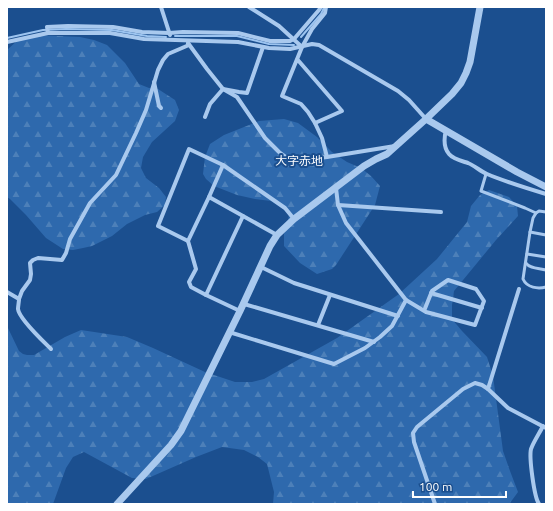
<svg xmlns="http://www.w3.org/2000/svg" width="553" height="511" viewBox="0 0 553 511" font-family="Ubuntu,'Noto Sans JP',sans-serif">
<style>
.forest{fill:url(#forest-firs)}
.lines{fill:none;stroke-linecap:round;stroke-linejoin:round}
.stream{stroke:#9cc4f0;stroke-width:2}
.service{stroke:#a9c9ee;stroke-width:3}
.minor{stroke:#a9c9ee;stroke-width:4}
.tertiary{stroke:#a9c9ee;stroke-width:7}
.labels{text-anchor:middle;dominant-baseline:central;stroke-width:4;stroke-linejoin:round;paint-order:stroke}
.quarter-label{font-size:12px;fill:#fff;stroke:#1b4f8f}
</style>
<defs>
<pattern id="forest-firs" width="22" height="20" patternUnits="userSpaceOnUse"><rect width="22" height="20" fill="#2e69ad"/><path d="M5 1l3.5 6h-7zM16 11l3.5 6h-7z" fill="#4d80b9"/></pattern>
</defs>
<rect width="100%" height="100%" fill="#1b4f8f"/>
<!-- forest -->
<g class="forest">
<path d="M36,35L80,37L94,40L107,45L125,63L139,84L149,88L158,89L175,100L179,110L175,121L152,142L143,157L141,168L146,178L159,188L166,197L165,205L157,212L145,215L127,224L112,236L92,246L83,248L73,250L63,249L46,238L26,215L10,199L7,197V50L18,40Z"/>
<path d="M284,119L298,123L317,137L332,152L347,162L361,168L371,176L380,186L375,205L336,265L332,269L317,274L300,263L284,246V234L288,222L289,213L271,201L255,199L237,195L214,186L206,179L203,174L205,157L210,144L224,135L259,121Z"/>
<path d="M489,190L509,197L517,206L518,216L496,240L454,291L452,305V319L462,331L487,357L493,376L503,451L510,471L518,492L510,503L508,504H273L274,492L267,464L258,457L244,450L222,447L196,457L146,479L132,478L84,452L73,457L66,468L53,504H7V326L19,351L23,354L27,355H34L65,337L81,330L127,337L153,348L205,372L235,382H252L264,379L337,338L399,294L437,259L467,222L471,206L480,195Z"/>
</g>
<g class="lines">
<!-- stream -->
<g class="stream">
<path d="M175,36H237L269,44L294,45"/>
<path d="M301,37L321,14L323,10L324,7"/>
<path d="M7,38L43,30L66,29L112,30L147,36L166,37"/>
</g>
<!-- service -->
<g class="service">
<path d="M486,174L481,191L525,208L536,213L539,211L546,212"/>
<path d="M536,213L533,218L530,232L523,279C527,288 538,289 546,287"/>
<path d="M530,232L546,235"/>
<path d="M527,254L546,257"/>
<path d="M526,263C530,269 539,268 546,270"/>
</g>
<!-- minor -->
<g class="minor">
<path d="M161,7L170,35"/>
<path d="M249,7L279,26L302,47"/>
<path d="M48,33L47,27L68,26L113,27L142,32L169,33L183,32L238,33L270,41H290L294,39L319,10L321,7"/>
<path d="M7,42L48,33H110L144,39L238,42L269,48L290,49L312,44L319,45L398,91L409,100L426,119"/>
<path d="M188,43L207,69L223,89L237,97L265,138L279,152L290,160L297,161L327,157L395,146"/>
<path d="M297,59L342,111L315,123L308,112L301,104L282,96L302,47L312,29L325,13L326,7"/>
<path d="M154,82L159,106L161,108"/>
<path d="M205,117L210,104L223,89L239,92L247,93L263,47"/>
<path d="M315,123L322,138L327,157"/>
<path d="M446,130C444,138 443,147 449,154C453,159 462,161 468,163C475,166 480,171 487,174C506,182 526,188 546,194"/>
<path d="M209,197L223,165"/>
<path d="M338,205L441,212"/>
<path d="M188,241L158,226L189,149L223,165L285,208L294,219"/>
<path d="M261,267L294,283L398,316"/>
<path d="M7,292L19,299L22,291L30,280L31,274L30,263L33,260L38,258L62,260L66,253L70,239L90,203L116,175L136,133L146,110L158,70L163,60L168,54L189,45"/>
<path d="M431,293L482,308"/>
<path d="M206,295L243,216"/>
<path d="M19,299C19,302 18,306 18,309C19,319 43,341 51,349"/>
<path d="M406,300L426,312L475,325L484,301L476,289L448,280L432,291L424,311"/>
<path d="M244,304L374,342"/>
<path d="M240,311L206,295L191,287L189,282L196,269L188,241L209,197L277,235"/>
<path d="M318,325L330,295"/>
<path d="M229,332L334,364L365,348L380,337L392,326L406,300L346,223L338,205L336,188"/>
<path d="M488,389L519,289"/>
<path d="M435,504L414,442L413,433L417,427L463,389L475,383L482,385L488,389L508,408L546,428"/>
<path d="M539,504C534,497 529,457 531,449C534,441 539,434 543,426"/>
</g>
<!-- tertiary -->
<g class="tertiary">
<path d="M426,119L517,172L546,187"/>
<path d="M117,504L171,445L181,431L240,311L270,246L277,235L294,219L364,166L376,159L387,154L397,145L426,119L452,94L461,83L466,73L470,62L480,7"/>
</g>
</g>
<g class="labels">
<!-- quarter labels -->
<g class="quarter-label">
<text x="299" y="160">大字赤地</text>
</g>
</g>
<!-- border -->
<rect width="553" height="511" fill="none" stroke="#ffffff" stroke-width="16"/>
<!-- scale -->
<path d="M413 491v6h93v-6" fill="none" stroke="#ffffff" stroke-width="2"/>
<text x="419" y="491" font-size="12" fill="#ffffff" stroke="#1b4f8f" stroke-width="3" paint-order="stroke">100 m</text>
</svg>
